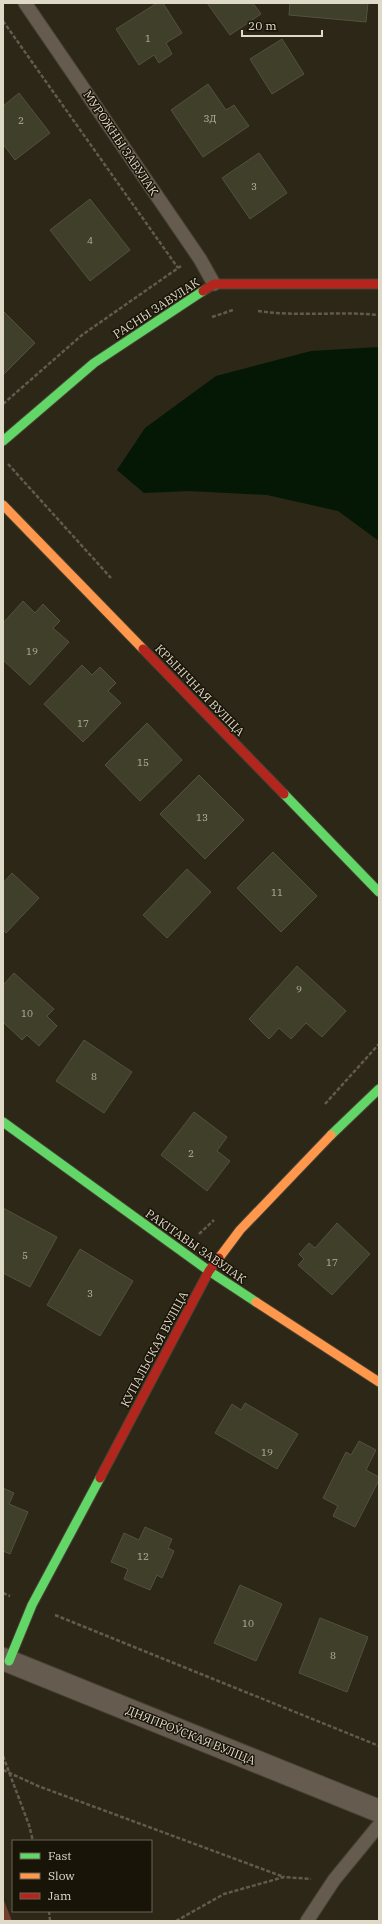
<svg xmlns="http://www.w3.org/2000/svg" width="382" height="1924" viewBox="0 0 382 1924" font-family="'IBM Plex Serif',serif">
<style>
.forest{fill:#713e30}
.water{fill:#051805}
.building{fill:#403f2a;stroke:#525143}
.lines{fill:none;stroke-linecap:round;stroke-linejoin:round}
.lane-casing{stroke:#474334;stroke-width:15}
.street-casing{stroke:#474334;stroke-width:24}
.fast-casing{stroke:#474334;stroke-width:11}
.slow-casing{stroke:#474334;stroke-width:11}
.jam-casing{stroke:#474334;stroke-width:11}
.path{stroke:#625a4f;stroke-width:2.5;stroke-dasharray:4 2;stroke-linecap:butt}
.lane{stroke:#665b4f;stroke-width:13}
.street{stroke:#665b4f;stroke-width:22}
.fast{stroke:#63d668;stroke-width:9}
.slow{stroke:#ff974d;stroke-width:9}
.jam{stroke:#b3261e;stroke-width:9}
.labels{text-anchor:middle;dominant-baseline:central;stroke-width:3;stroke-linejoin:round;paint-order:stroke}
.number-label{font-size:10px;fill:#b7b2a0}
.street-label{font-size:12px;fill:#dfd9c8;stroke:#191408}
</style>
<rect width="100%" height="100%" fill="#2c2716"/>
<!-- forest -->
<path class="forest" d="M3,1898L12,1921H3Z"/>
<!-- water -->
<path class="water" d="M379,347V541L338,511L267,495L189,491L144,493L117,470L145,428L216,376L311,351Z"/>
<!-- building -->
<g class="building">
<path d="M157,3H163L182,33L166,43L172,54L159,63L154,55L139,65L116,29Z"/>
<path d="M207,3H253L261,14L230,35Z"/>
<path d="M290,3H368L366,22L289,15Z"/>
<path d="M282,39L304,74L272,94L250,59Z"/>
<path d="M208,84L226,110L234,105L249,126L203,157L171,110Z"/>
<path d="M19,93L50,133L15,160L3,144V106Z"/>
<path d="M259,153L287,193L250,219L222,178Z"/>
<path d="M90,199L130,250L90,281L50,230Z"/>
<path d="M3,311L35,343L3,375Z"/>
<path d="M23,601L35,613L43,604L60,621L53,628L69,642L30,685L3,660V623Z"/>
<path d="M82,665L92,675L100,667L116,683L108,691L121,703L83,742L44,704Z"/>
<path d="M147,723L182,760L140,801L105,765Z"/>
<path d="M199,775L244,820L205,859L160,814Z"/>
<path d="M273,852L317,896L281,932L237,888Z"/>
<path d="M187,869L211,892L167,938L143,915Z"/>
<path d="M12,873L39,898L6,933L3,930V883Z"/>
<path d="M297,966L346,1011L322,1037L306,1023L291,1039L279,1028L269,1039L249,1019Z"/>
<path d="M14,973L54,1009L47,1016L57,1026L39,1046L27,1035L22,1040L3,1022V985Z"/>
<path d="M84,1040L132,1072L104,1113L56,1081Z"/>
<path d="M194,1112L227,1137L217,1151L230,1161L207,1191L161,1155Z"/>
<path d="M3,1208L57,1237L30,1287L3,1273Z"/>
<path d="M337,1223L370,1254L332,1295L298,1265L304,1259L299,1254L309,1243L315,1248Z"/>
<path d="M80,1249L133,1281L100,1336L47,1305Z"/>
<path d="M245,1403L298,1434L277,1469L215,1433L232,1404L241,1410Z"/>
<path d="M359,1441L376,1450L366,1470L379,1477V1480L355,1527L333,1516L338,1506L323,1498L346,1452L351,1455Z"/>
<path d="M3,1488L14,1493L9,1504L28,1512L10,1554L3,1551Z"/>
<path d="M145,1527L172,1539L168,1548L174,1551L162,1578L157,1575L150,1590L124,1579L128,1569L111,1562L124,1533L139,1540Z"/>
<path d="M240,1585L282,1604L256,1661L214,1643Z"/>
<path d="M320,1618L368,1637L347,1692L299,1673Z"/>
</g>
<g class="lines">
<!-- lane casing -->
<g class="lane-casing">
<g id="lane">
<path d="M25,3L200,259L214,284"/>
<path d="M307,1921L334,1880L379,1825"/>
</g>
</g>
<!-- street casing -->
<g class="street-casing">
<path id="street" d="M3,1659L379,1811"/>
</g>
<!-- fast casing -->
<g class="fast-casing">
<g id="fast">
<path d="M3,441L94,363L203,291"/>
<path d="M284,794L379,892"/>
<path d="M3,1122L209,1271L256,1302"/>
<path d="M331,1135L379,1089"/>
<path d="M9,1661L32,1605L100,1478"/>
</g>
</g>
<!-- slow casing -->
<g class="slow-casing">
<g id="slow">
<path d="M3,505L143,649"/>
<path d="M219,1258L240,1230L331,1135"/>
<path d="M256,1302L379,1382"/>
</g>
</g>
<!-- jam casing -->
<g class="jam-casing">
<g id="jam">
<path d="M203,291L214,284H379"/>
<path d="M143,649L284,794"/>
<path d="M100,1478L209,1271L219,1258"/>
</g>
</g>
<!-- path -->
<g class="path">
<path d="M3,21L178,268"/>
<path d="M258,311C298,317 339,311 379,315"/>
<path d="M212,317L233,310"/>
<path d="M3,404L82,335L181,266"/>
<path d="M8,464L111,578"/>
<path d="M325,1104L379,1044"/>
<path d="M199,1234L214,1220"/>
<path d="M3,1593L10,1596"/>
<path d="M55,1615L379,1746"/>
<path d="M3,1756L29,1825L33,1841"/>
<path d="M3,1770L38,1786L284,1877"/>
<path d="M49,1911L50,1921"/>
<path d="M176,1921L224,1894L284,1877L311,1879"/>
</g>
<!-- lane -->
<use href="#lane" class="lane"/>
<!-- street -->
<use href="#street" class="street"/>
<!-- fast -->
<use href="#fast" class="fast"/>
<!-- slow -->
<use href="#slow" class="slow"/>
<!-- jam -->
<use href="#jam" class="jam"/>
</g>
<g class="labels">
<!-- number labels -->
<g class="number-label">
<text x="148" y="38">1</text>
<text x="210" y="118">3Д</text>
<text x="21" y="120">2</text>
<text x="254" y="186">3</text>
<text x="90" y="240">4</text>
<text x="32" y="651">19</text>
<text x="83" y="723">17</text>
<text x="143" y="762">15</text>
<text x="202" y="817">13</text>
<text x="277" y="892">11</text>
<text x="299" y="989">9</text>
<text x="27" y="1013">10</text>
<text x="94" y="1076">8</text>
<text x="191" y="1153">2</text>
<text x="25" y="1255">5</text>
<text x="332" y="1262">17</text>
<text x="90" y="1293">3</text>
<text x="267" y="1452">19</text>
<text x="143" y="1556">12</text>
<text x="248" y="1623">10</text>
<text x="333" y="1655">8</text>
</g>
<!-- street labels -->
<g class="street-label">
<text transform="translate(121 143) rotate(56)">МУРОЖНЫ ЗАВУЛАК</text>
<text transform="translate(156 308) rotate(-33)">РАСНЫ ЗАВУЛАК</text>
<text transform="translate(200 690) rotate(46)">КРЫНІЧНАЯ ВУЛІЦА</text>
<text transform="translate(196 1246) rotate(35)">РАКІТАВЫ ЗАВУЛАК</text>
<text transform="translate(154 1349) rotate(-62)">КУПАЛЬСКАЯ ВУЛІЦА</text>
<text transform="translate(191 1735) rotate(22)">ДНЯПРОЎСКАЯ ВУЛІЦА</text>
</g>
</g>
<!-- border -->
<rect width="382" height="1924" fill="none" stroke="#dfd9c8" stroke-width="8"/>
<!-- legend -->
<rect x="12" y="1840" width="140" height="72" fill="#191408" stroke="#686355"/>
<rect x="20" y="1853" width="20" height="6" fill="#63d668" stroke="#686355"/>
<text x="48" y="1860" font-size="12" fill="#dfd9c8">Fast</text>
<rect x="20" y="1873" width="20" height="6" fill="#ff974d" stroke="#686355"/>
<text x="48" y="1880" font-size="12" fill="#dfd9c8">Slow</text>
<rect x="20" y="1893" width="20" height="6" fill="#b3261e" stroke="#686355"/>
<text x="48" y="1900" font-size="12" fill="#dfd9c8">Jam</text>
<!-- scale -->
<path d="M242 30v6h80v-6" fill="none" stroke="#dfd9c8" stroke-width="2"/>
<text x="248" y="30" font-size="12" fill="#dfd9c8" stroke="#191408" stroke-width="3" paint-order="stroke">20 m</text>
</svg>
